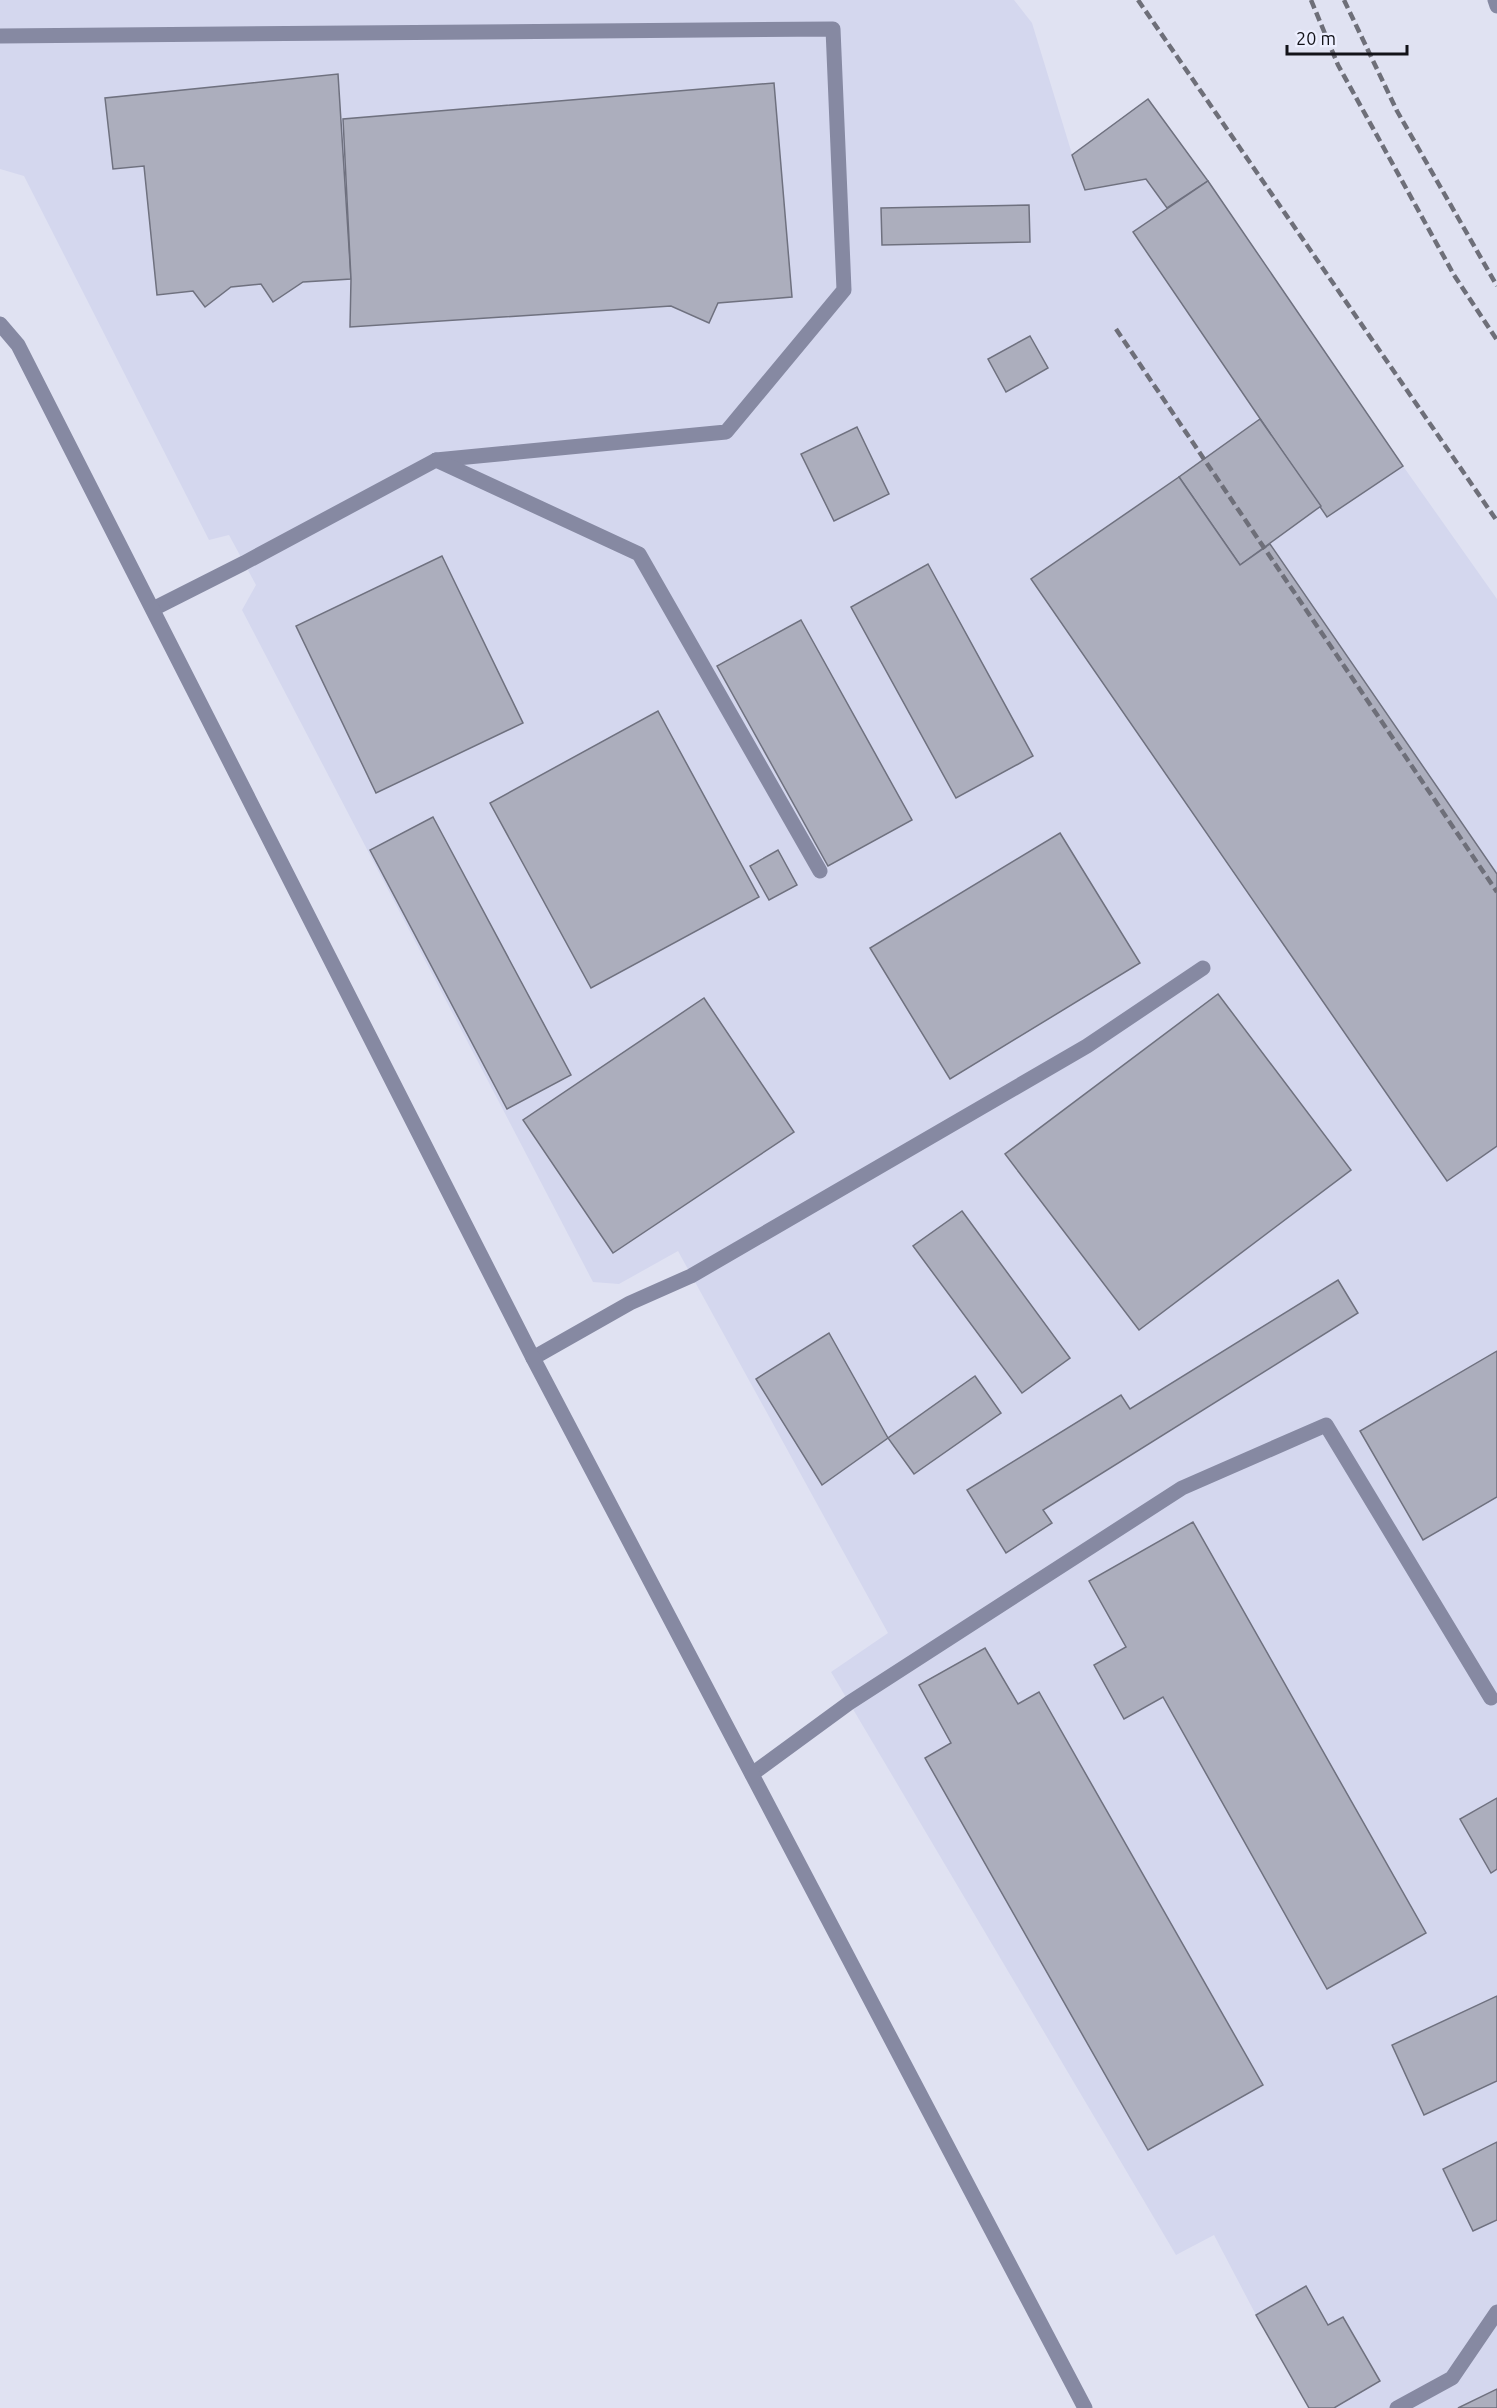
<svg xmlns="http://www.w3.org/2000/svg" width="1497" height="2408" viewBox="0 0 1497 2408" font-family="Ubuntu,sans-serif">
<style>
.built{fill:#d4d7ee}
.building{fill:#acaebd;stroke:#6f717f;stroke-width:1.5}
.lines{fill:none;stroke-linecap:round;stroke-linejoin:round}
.service{stroke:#8689a2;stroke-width:15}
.tertiary{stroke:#8689a2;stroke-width:15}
.rail{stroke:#6e6f79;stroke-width:4.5;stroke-dasharray:9 4.5;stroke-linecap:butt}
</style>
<rect width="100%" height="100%" fill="#e0e2f2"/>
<!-- built -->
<path class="built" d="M0,0H1014L1032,23L1072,154L1148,99L1208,181L1403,466L1497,599V2408H1310L1256,2315L1214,2235L1176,2255L831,1672L888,1633L678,1251L619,1284L593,1282L242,610L256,585L229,535L209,540L24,176L0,169Z"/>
<!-- building -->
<g class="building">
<path d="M338,74L351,279L303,282L273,302L261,284L231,287L205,307L193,291L157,295L144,166L113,169L105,98Z"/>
<path d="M774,83L792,297L718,303L709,323L671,306L350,327L351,279L343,119Z"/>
<path d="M1148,99L1208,181L1167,208L1146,179L1085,190L1072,155Z"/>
<path d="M1208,181L1403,466L1327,517L1133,232Z"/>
<path d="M1029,205L1030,242L882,245L881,208Z"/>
<path d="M1030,336L1048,368L1006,392L988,359Z"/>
<path d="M1260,419L1321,506L1240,565L1179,477Z"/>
<path d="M857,427L889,494L834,521L801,454Z"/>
<path d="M1179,477L1240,565L1270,544L1497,874V1146L1447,1181L1031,579Z"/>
<path d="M442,556L523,723L376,793L296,626Z"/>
<path d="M928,564L1033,756L956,798L851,607Z"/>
<path d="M801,620L912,820L828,866L717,666Z"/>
<path d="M658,711L759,897L591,988L490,803Z"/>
<path d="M433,817L571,1075L507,1109L370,850Z"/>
<path d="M1060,833L1140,963L950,1079L870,948Z"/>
<path d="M778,850L797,885L769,900L750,866Z"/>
<path d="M1218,994L1351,1170L1139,1330L1005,1154Z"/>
<path d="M704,998L794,1132L613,1253L523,1120Z"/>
<path d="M962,1211L1070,1358L1022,1393L913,1246Z"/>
<path d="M1338,1280L1358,1313L1043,1510L1052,1523L1006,1553L967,1490L1121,1395L1130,1409Z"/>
<path d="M829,1333L888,1438L822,1485L756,1379Z"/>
<path d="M1497,1351V1497L1423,1540L1360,1431Z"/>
<path d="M975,1376L1001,1413L914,1474L888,1438Z"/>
<path d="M1193,1522L1426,1933L1327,1989L1163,1697L1124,1719L1094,1665L1126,1647L1089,1581Z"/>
<path d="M985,1648L1018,1704L1039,1692L1263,2085L1148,2150L925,1758L951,1743L919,1685Z"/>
<path d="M1497,1798V1869L1491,1873L1460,1819Z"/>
<path d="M1497,1996V2081L1424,2115L1392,2045Z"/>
<path d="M1497,2142V2220L1473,2231L1443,2169Z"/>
<path d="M1306,2286L1328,2325L1343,2317L1380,2381L1334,2408H1309L1256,2315Z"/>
<path d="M1497,2389V2408H1458Z"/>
</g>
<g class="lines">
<!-- service -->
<g class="service">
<path d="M1495,0L1497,6"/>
<path d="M0,36L833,29L844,290L726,432L436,460"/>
<path d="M153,609L244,563L436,460L639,554L820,871"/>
<path d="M533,1358L630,1303L691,1276L1087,1046L1203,968"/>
<path d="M752,1774L849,1703L1182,1488L1326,1425L1491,1698"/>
<path d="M1397,2408L1452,2378L1497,2312"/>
</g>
<!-- tertiary -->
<path class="tertiary" d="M0,324L18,345L533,1358L1085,2408"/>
<!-- rail -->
<g class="rail">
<path d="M1138,0L1497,521"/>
<path d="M1311,0L1338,65L1454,275L1497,340"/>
<path d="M1344,0L1397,111L1497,286"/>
<path d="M1116,329L1497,892"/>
</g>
</g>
<!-- scale -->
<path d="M1287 45v9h120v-9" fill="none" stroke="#131319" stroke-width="3"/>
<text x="1296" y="45" font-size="18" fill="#131319" stroke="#edefff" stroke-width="4.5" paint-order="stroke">20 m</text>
</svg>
